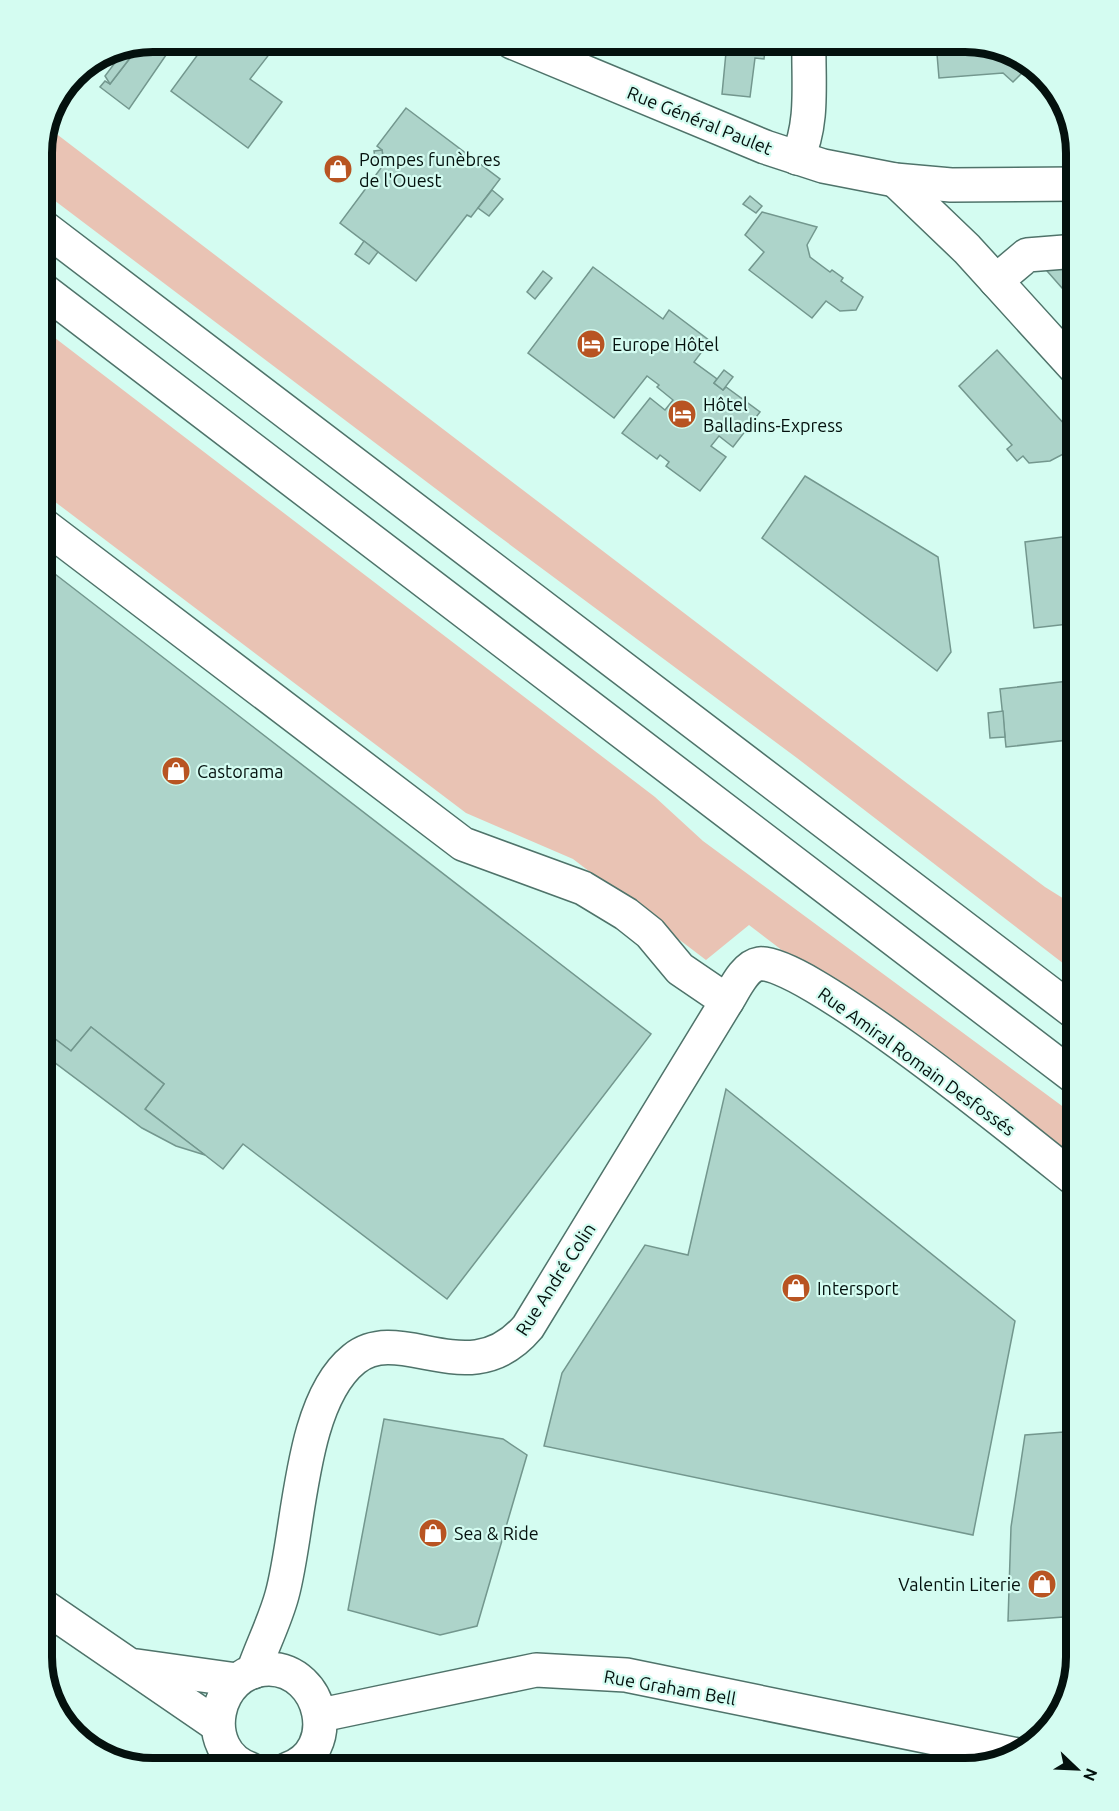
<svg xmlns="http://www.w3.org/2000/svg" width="1119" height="1811" viewBox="0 0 1119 1811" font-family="Ubuntu,sans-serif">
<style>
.green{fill:#e9c3b4}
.building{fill:#add4ca;stroke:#73978e;stroke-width:1.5}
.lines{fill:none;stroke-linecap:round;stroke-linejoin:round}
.minor-casing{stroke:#4f736a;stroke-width:36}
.highway-casing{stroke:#4f736a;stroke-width:36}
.minor{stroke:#fff;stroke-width:33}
.highway{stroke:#fff;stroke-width:33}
.labels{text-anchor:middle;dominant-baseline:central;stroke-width:4.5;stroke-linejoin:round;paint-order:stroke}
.street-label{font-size:18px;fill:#04110e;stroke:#d4fcf1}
.poi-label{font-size:18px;fill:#04110e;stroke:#d4fcf1;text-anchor:start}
.rim{fill:none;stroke:#04110e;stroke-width:8}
</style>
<rect width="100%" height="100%" fill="#d4fcf1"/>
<!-- green -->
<g class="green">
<path d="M50,129L908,784L1045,887L1077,907V974L797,758L489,529L42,191V147Z"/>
<path d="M42,328L655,797L703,841L1077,1117V1175L749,925L706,960L573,859L466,813L42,492Z"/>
</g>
<!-- building -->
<g class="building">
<path d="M154,42H175L129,109L100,87L105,81L110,84L130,58L119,49Z"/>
<path d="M207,42H258L271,52L250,79L282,102L248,148L171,91Z"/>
<path d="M727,42H766L764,59L755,58L750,97L722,94Z"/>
<path d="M936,42H973L1028,61L1037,72L1022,73L1013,82L1003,73L939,78Z"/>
<path d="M123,52L130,58L110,84L105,76Z"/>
<path d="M406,108L500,179L471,217L467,215L416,281L340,223L384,164L382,150L377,146Z"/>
<path d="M382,150L384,164L376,166L374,151Z"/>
<path d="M492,190L503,199L489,216L478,208Z"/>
<path d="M750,196L762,206L756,213L743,204Z"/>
<path d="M762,212L817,227L807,245L810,257L830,272L832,270L843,278L841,281L863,297L856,310L840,311L826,301L812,318L749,270L764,252L745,235Z"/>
<path d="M364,241L378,252L369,264L355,254Z"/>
<path d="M1040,263H1077V305Z"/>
<path d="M593,267L663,319L669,310L710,341L694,362L717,379L714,383L723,390L726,387L760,412L733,447L719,436L711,446L726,457L700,491L666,466L669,462L660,455L657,459L622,433L650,398L665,410L673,400L657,387L659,385L647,376L614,418L528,353Z"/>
<path d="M543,271L552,278L535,299L527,292Z"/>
<path d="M997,350L1077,438L1071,450L1050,461L1029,463L1023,456L1017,461L1007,449L1012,445L959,386Z"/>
<path d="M724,370L733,377L723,390L714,383Z"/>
<path d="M805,476L938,557L951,652L937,671L762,538Z"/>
<path d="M1077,535V623L1034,628L1025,542Z"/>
<path d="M42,564L651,1034L447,1299L243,1144L223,1169L205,1155L145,1109L164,1084L91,1027L71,1051L42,1029Z"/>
<path d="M1077,680V739L1006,747L1000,689Z"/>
<path d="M1003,711L1005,737L990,738L988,713Z"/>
<path d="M91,1027L164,1084L145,1109L205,1155L176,1146L142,1128L42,1053V1029L71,1051Z"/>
<path d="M726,1089L1015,1321L973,1535L544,1446L562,1373L645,1245L688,1255Z"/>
<path d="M384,1419L503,1439L527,1455L477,1626L440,1635L348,1610Z"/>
<path d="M1077,1431V1616L1008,1621L1011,1527L1025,1435Z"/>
</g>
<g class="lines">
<!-- minor casing -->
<g class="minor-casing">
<g id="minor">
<path d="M512,42L765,147L823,166L895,180L951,185L1077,184"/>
<path d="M797,158C814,124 808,80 809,42"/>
<path d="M895,180L967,249L1077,370"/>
<path d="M996,281L1027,255L1077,251"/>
<path d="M42,524L463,844L583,888L626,914L650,933L680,969L727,1001L528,1327C470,1396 401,1321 354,1359C299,1403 300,1530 282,1595C275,1621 262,1646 253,1672"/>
<path d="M727,1001C734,990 745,966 759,964C803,957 1032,1145 1077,1181"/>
<path d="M42,1605L217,1725"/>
<path d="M137,1666L237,1680"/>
<path d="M321,1715L536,1670L626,1675L1018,1755"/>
<path d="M250,1769C198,1751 214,1669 269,1669C323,1670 341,1751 288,1769"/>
</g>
</g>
<!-- highway casing -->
<g class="highway-casing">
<g id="highway">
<path d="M42,226L1077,1014"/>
<path d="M42,289L1077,1079"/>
</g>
</g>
<!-- minor -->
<use href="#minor" class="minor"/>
<!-- highway -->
<use href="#highway" class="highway"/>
</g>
<!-- icons -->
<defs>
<g id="shop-disc" transform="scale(1.5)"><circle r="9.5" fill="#b85422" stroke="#d4fcf1"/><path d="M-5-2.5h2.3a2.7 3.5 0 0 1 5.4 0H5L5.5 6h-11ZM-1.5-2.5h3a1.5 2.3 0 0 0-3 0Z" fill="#fff"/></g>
<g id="hotel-disc" transform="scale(1.5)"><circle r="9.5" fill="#b85422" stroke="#d4fcf1"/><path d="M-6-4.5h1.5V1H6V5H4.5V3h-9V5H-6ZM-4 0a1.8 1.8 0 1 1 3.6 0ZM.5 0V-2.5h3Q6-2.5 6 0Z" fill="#fff"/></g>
</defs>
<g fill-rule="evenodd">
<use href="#shop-disc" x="338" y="169"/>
<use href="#hotel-disc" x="591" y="344"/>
<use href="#hotel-disc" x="682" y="414"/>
<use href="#shop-disc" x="176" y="771"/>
<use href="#shop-disc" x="796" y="1288"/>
<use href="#shop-disc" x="433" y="1533"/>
<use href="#shop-disc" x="1042" y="1584"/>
</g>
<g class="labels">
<!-- street labels -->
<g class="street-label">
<text transform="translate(700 120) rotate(22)">Rue Général Paulet</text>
<text transform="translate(917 1061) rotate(36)">Rue Amiral Romain Desfossés</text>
<text transform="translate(555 1279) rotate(-57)">Rue André Colin</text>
<text transform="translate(670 1687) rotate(10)">Rue Graham Bell</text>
</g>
<!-- poi labels -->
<g class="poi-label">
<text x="359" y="159">Pompes funèbres<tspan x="359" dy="21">de l'Ouest</tspan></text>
<text x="612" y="344">Europe Hôtel</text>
<text x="703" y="404">Hôtel<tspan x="703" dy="21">Balladins-Express</tspan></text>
<text x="197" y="771">Castorama</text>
<text x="817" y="1288">Intersport</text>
<text x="454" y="1533">Sea &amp; Ride</text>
<text x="1021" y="1584" text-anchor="end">Valentin Literie</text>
</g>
</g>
<!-- crop -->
<path d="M0 0H1119V1811H0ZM153 52H965A101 101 0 0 1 1066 153V1657A101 101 0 0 1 965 1758H153A101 101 0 0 1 52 1657V153A101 101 0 0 1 153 52Z" fill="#d4fcf1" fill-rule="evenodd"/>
<path class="rim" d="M153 52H965A101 101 0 0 1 1066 153V1657A101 101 0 0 1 965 1758H153A101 101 0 0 1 52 1657V153A101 101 0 0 1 153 52Z"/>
<!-- north arrow -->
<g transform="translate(1077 1769) rotate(113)" stroke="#d4fcf1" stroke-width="4.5" paint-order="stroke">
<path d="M0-4.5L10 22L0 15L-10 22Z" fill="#04110e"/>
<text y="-9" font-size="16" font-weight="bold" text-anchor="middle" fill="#04110e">N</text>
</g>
</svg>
